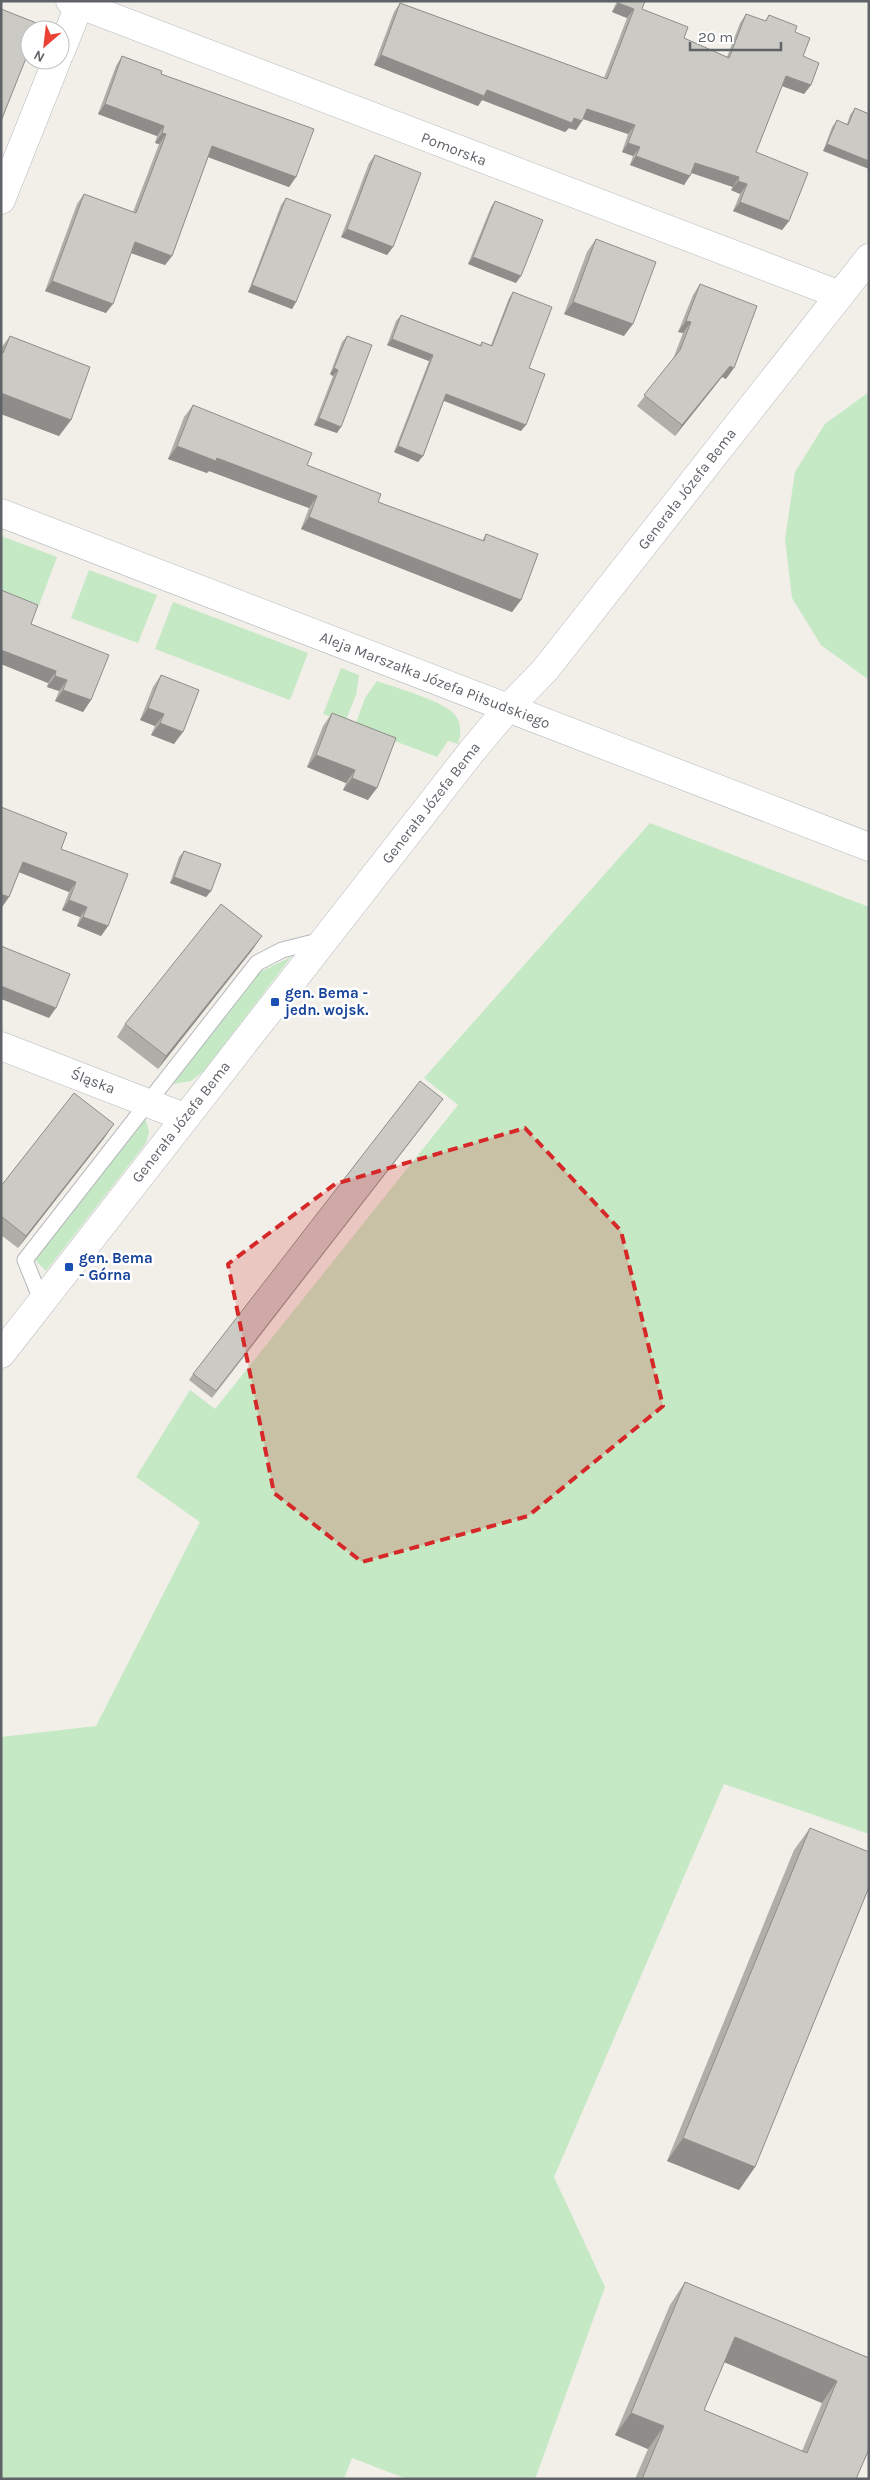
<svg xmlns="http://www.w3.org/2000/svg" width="870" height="2480" viewBox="0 0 870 2480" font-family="Karla,sans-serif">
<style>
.green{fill:#c5e8c5}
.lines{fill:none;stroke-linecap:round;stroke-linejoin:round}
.lane-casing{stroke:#b5b8bc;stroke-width:17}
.street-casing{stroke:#b5b8bc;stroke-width:29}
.secondary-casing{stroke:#b6babf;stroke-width:29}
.lane{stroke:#fff;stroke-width:15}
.street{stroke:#fff;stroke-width:28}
.secondary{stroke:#fff;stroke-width:28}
.wall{fill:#afaea9;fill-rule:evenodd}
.shaded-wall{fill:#8f8d8a}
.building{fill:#cccac5;stroke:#8f8d8a;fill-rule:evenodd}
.marked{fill:#d62828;fill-opacity:0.2;stroke:#d62828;stroke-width:4;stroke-dasharray:10 6;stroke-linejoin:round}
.transit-dot{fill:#1a4fb4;stroke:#fff;stroke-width:2}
.labels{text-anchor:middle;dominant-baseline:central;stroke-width:5;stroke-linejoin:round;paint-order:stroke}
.street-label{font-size:15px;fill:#5f6368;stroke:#fff}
.transit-label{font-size:15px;font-weight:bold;fill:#164399;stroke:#fff;text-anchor:start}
</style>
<rect width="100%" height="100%" fill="#f1efe8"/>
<!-- green -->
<g class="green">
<path d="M869,392V680L821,645L792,598L785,539L795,472L825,424Z"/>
<path d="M1,536L57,557L39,605L1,590Z"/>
<path d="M89,570L157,595L138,643L71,618Z"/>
<path d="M173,602L308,653L290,700L155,649Z"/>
<path d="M341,668L359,675L356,695L345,722L323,714Z"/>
<path d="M377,681C394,687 446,702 455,715C462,723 461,735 458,744L448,741L437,757L355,726L365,698Z"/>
<path d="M650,823L869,907V1834L724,1784L554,2177L605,2287L535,2479H407L352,2458L344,2479H1V1737L96,1726L200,1522L136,1477L190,1390L215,1409L458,1105L424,1078Z"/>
<path d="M291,957L204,1071L191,1081L173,1084L258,973Z"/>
<path d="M145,1118L149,1131L146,1143L46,1271L34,1259Z"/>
</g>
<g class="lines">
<!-- lane casing -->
<g class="lane-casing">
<path id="lane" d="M42,1302L25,1260L257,963L282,950L322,940"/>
</g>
<!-- street casing -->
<g class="street-casing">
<g id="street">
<path d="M70,1L840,295"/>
<path d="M60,53L81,1"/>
<path d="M1,200L57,60"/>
<path d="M1,1046L184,1117"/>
</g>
</g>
<!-- secondary casing -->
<g class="secondary-casing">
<g id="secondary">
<path d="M1,513L869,847"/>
<path d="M1,1354L472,751L508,708L545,670L869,258"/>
</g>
</g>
<!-- lane -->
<use href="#lane" class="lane"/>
<!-- street -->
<use href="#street" class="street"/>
<!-- secondary -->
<use href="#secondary" class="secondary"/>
</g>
<!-- wall -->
<g class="wall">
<path d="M617,1H645L642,9L684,38L727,57L740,23L746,14L765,21L769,15L795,32L803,56L811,85L804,94L782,86L756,152L789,221L782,230L733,211L740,194L731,190L733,187L691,173L684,185L630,165L633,156L622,152L628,134L583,119L576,130L569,128L565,132L482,100L478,106L374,65L394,12L400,3L604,78L627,18L612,12Z"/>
<path d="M122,56L161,74L296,177L289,187L208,157L172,256L165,265L131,253L106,313L45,291L77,204L84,194L133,212L159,144L155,143L157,136L98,114L116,66Z"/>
<path d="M855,108L869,114L823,151L832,127L837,120L847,124L850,115Z"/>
<path d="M375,155L393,247L387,255L341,237L369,163Z"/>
<path d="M286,198L296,302L292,309L248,292L281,205Z"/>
<path d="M495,201L516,283L468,264L491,207Z"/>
<path d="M596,239L624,336L564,314L587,252Z"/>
<path d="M700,284L726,379L722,377L675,436L637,406L673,359L683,333L678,332L693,295Z"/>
<path d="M513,292L529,368L521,431L444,401L423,456L418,462L394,452L429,361L387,345L396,321L401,315L480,345L482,342L491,345L509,298Z"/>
<path d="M10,336L71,420L59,436L1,414V348Z"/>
<path d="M347,336L337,433L314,425L333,376L330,374L342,342Z"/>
<path d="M193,405L307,465L378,502L482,541L486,534L521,600L512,612L301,529L309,508L209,471L207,473L168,459L184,417Z"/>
<path d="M1,590L31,624L91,700L83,712L55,701L59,691L47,687L48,683L1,664Z"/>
<path d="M161,675L174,744L151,735L155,726L140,720L153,687Z"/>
<path d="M332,713L368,800L343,790L346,783L307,767L323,726Z"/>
<path d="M1,807L61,849L108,926L101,936L77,926L80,917L62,910L69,892L19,872L9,897L2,907Z"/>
<path d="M184,851L211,891L206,897L170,883L179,857Z"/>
<path d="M253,949L158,1069L117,1037L125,1024Z"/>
<path d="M439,1105L212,1398L189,1380L193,1374Z"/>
<path d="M105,1137L18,1248L1,1235V1186Z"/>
<path d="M810,1828L755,2167L739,2190L667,2161L794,1850Z"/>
<path d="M685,2282L869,2358L856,2479H635L648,2449L615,2435L670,2305ZM724,2362L822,2403L802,2451L704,2410Z"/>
</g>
<!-- shaded-wall -->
<g class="shaded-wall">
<path d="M618,3L634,9L627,18L612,12Z"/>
<path d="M381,55L487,90L582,121L576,130L569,128L565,132L482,100L478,106L374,65Z"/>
<path d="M786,76L811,85L804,94L779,85Z"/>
<path d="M105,104L164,126L157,136L98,114Z"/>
<path d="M587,109L635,125L628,134L580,118Z"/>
<path d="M162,133L166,134L159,144L155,143Z"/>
<path d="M628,143L640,147L633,156L622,152Z"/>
<path d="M827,144L869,161V169L823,151Z"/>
<path d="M212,146L296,177L289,187L205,156Z"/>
<path d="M636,156L690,176L684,185L630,165Z"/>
<path d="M695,163L739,177L733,187L689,172Z"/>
<path d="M738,181L747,184L740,194L731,190Z"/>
<path d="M740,202L789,221L782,230L733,211Z"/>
<path d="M347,229L393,247L387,255L341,237Z"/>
<path d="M135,242L172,256L165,265L128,252Z"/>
<path d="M473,257L521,276L516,283L468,264Z"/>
<path d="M52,281L113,304L106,313L45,291Z"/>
<path d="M252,285L296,302L292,309L248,292Z"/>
<path d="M573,302L633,324L624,336L564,314Z"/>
<path d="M686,321L691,322L683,333L678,332Z"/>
<path d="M392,339L433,355L429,361L387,345Z"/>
<path d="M730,366L734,368L726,379L722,377L675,436L682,425Z"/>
<path d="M334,368L338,370L333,376L330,374Z"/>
<path d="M1,393L71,420L59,436L1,414Z"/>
<path d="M446,394L526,425L521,431L442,400Z"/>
<path d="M319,418L341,427L337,433L314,425Z"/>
<path d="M177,446L217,458L317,496L309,508L209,471L207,473L168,459Z"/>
<path d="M398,446L423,456L418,462L394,452Z"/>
<path d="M309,517L521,600L512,612L301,529Z"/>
<path d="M1,650L56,671L48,683L1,664Z"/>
<path d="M55,676L67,680L59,691L47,687Z"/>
<path d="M63,690L91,700L83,712L55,701Z"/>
<path d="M148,708L164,714L155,726L140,720Z"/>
<path d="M160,723L183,732L174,744L151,735Z"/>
<path d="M316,755L355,770L346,783L307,767Z"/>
<path d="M352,778L377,788L368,800L343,790Z"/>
<path d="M23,862L76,882L69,892L16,871Z"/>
<path d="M174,877L211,891L206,897L170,883Z"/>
<path d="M1,894L9,897L2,907L1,906Z"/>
<path d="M69,900L87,907L80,917L62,910Z"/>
<path d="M83,917L108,926L101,936L77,926Z"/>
<path d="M262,936L253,949L158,1069L166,1056Z"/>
<path d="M1,986L56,1008L49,1018L1,999Z"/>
<path d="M114,1124L105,1137L18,1248L26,1236Z"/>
<path d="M683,2138L755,2167L739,2190L667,2161Z"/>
<path d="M735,2337L837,2381L822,2403L719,2360Z"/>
<path d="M631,2413L664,2426L648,2449L615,2435Z"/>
</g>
<!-- building -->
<g class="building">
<path d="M619,1H645L642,9L688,27L684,38L729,58L746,14L766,21L769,15L797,26L795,32L810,38L803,56L819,63L811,85L786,76L756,152L808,173L789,221L740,202L747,184L738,181L739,177L695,163L690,176L636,156L640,147L628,143L635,125L587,109L582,121L574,118L572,123L487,90L484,96L381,55L400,3L607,79L634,9L618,3Z"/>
<path d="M1,9L39,24L37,30H30V48L1,121Z"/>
<path d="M122,56L162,71L161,74L314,129L296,177L212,146L172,256L135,242L113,304L52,281L84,194L136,213L166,134L162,133L164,126L105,104Z"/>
<path d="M855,108L869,114V161L827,144L837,120L848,125Z"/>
<path d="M375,155L421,173L393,247L347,229Z"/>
<path d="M286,198L331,215L296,302L252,285Z"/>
<path d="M495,201L543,220L521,276L473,257Z"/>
<path d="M596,239L656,262L633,324L573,302Z"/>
<path d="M700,284L757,306L734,368L730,366L682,425L644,395L680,350L691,322L686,321Z"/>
<path d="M513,292L552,307L529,368L545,374L526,425L446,394L423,456L398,446L433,355L392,339L401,315L481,346L482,342L492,346Z"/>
<path d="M10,336L90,367L71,420L1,393V353H3Z"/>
<path d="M347,336L372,345L341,427L319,418L338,370L334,368Z"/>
<path d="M193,405L312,453L307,465L381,494L378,502L484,541L486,534L538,554L521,600L309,517L317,496L217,458L216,461L177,446Z"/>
<path d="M1,590L38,605L31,624L109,655L91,700L63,690L67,680L55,676L56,671L1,650Z"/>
<path d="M161,675L199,690L183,732L160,723L164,714L148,708Z"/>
<path d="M332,713L396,738L377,788L352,778L355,770L316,755Z"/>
<path d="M1,807L67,833L61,849L128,874L108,926L83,917L87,907L69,900L76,882L23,862L9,897L1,894Z"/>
<path d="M184,851L221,864L211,891L174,877Z"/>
<path d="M221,904L262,936L166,1056L125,1024Z"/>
<path d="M1,946L70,974L56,1008L1,986Z"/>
<path d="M420,1081L443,1099L216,1391L193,1374Z"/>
<path d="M74,1093L114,1124L26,1236L1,1216V1186Z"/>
<path d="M810,1828L869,1852V1887L755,2167L683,2138Z"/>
<path d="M685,2282L869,2358V2449L856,2479H642L664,2426L631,2413ZM735,2337L837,2381L807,2453L704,2410Z"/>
</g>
<!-- marked area -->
<path class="marked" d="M525,1128L621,1231L663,1406L528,1516L362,1562L274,1493L228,1264L335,1184Z"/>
<!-- markers -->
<g class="transit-dot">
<rect x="270" y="997" width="10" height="10" rx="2.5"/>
<rect x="64" y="1262" width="10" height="10" rx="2.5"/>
</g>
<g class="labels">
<!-- street labels -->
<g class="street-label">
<text transform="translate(454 149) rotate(21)">Pomorska</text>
<text transform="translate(687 489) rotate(-52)">Generała Józefa Bema</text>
<text transform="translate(435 680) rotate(21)">Aleja Marszałka Józefa Piłsudskiego</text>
<text transform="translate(431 803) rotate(-52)">Generała Józefa Bema</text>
<text transform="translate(93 1081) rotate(21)">Śląska</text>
<text transform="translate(181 1122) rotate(-52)">Generała Józefa Bema</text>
</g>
<!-- transit labels -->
<g class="transit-label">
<text x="285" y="993">gen. Bema -<tspan x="285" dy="17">jedn. wojsk.</tspan></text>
<text x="79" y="1258">gen. Bema<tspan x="79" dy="17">- Górna</tspan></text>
</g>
</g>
<!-- border -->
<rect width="870" height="2480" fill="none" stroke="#5f6368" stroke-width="5"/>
<!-- north arrow -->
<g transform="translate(45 45) rotate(208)"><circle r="24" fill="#ffffff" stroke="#bfc1c3"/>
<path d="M0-4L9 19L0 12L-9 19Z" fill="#ea4335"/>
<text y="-8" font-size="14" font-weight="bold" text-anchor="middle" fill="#5f6368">N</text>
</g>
<!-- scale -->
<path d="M690 42v8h91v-8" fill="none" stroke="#5f6368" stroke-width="2.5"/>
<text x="698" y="42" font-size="15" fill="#5f6368" stroke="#ffffff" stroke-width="4" paint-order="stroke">20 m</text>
</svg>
